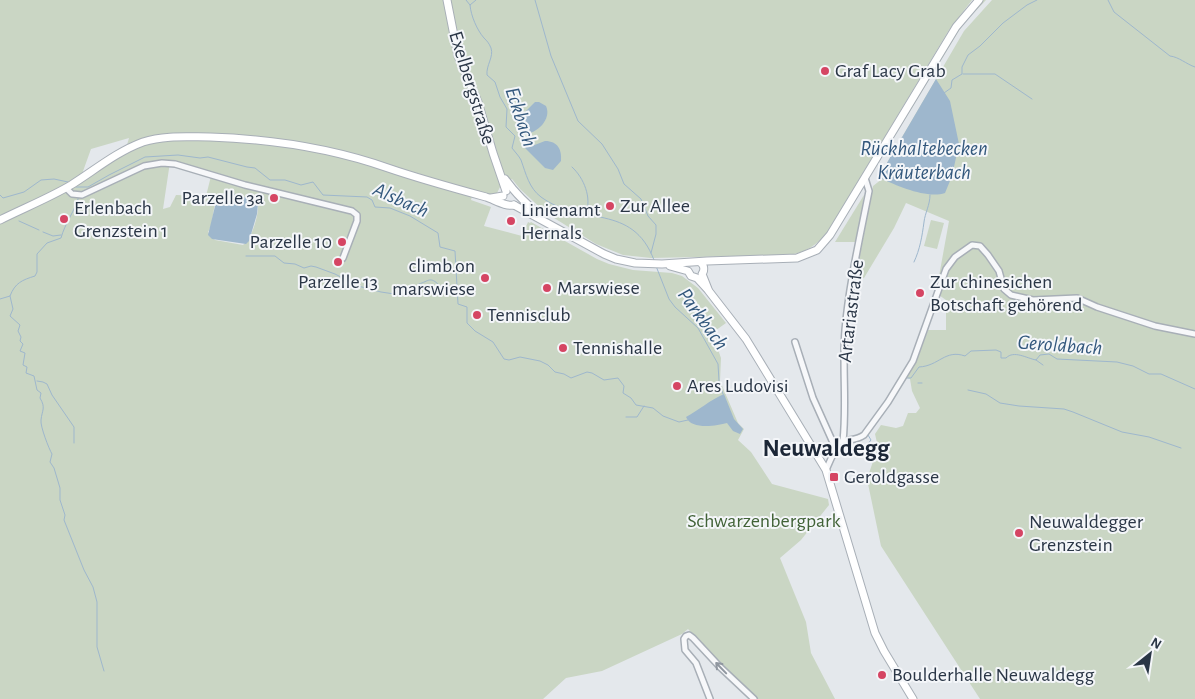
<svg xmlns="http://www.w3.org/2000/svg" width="1195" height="699" viewBox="0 0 1195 699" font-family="'Alegreya Sans',sans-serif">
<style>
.green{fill:#cad6c4;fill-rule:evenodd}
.water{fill:#9eb7cd}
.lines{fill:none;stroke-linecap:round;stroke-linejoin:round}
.stream{stroke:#9eb7cd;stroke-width:1}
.minor-casing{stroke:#a8afb7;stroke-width:8}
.secondary-casing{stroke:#a8afb7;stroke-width:9}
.minor{stroke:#f7f8fa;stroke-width:5}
.secondary{stroke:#fff;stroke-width:7}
.oneway{stroke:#9097a0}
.poi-dot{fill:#d54563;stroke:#f4f6f9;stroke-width:2}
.labels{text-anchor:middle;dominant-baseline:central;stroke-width:4;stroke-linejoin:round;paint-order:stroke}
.poi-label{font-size:20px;fill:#2a3646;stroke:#f4f6f9;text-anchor:start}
.street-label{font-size:20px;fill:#2a3646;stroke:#f4f6f9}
.park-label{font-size:20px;fill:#416237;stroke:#f4f6f9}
.water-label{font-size:21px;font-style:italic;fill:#32577c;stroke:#f4f6f9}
.district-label{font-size:25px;font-weight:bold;fill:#1c2737;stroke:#f4f6f9}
</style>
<rect width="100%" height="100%" fill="#e4e8ec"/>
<!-- green -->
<g class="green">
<path d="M0,0H972L949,30L828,231C817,245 806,253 787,255L651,258L623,255L596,244L546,213L520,189L512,179L501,185L496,195H490L473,191L471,200L491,207L484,226L522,236L528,222L530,223L531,222L597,259L609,264L633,270L672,273L682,276L698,288L726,323L712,333L721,358L720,381L738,423L744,429L738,440L751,452L772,484L828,499L829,505L801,540L780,558L806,622L811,653L835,699H758L731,675L688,629L682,634L602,671L566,678L543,699H0ZM129,138L127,145L104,158L82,174L91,149ZM170,162L212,172L206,196L176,195L170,207L163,209ZM223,193L258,204C259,214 252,239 243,245L215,240L208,232C216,220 210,202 223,193Z"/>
<path d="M983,0H986L963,24L879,162L953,38L968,15Z"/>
<path d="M992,0H1195V699H980L881,546L867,479L878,447L875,434L881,425L896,428L903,426L908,413H916L920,408L912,391L910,379L907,378L916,362L928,330H946V300L936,293L949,221L906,203L894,228L864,278L855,281L873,186L882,179L884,168L964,31Z"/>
<path d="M864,195L857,242H835Z"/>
<path d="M931,220L944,223L937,249L924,246Z"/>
</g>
<!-- water -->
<g class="water">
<path d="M936,79L950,101L959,144L952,176L945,193C927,199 898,186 882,179L884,168Z"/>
<path d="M535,102H539L546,106C552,119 537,134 524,134L518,128V119Z"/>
<path d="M545,141C558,141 562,150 561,161L553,170L545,168L525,148L526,143L532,146Z"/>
<path d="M227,192L234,193L236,197L241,199L247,196L254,199L258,204L257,214L249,241L246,244L212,239L208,235L217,198Z"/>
<path d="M724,394L734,419L743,429L740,434L733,431L727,423C716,426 691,430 686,417C699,410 710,400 724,394Z"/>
</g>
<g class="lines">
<!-- stream -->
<g class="stream">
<path d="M466,0L470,5"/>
<path d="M476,0L470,5C471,16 477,30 484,38C487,41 489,43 491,48C494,57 486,65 487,75L495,82L500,97L507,109L506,127L515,136L512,148C515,152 519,156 521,160C526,174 529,188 541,197C582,227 632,202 654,260"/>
<path d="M535,0L551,56L578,121L602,144L618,169L624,184L641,199L648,216L656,225V234L651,253"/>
<path d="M1108,0L1114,12L1170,56C1179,57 1186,64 1195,67"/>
<path d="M963,74H995L1032,99"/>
<path d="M944,93L951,88L952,80L962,74V67L968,55L980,46L1003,23L1027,5L1037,0"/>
<path d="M572,167C584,178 592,198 586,213"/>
<path d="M76,187H88L109,175L145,157L178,155L200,158L208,157L247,167L255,168L270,180H285L301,185L313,182L323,195L367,197L372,200L375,207L390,208L410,216L438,233L440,247L455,251L458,304L467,307V323L475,331L493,342L504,359L509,360L520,357L540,361L548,365L555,372L564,374L571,378L587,372L592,373L604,380L618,378L624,386L623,393L631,398L636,405L653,408L663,416L679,422L688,420"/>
<path d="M0,195L3,198L24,192L41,180L54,179L68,182"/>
<path d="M19,221L39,230"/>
<path d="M43,232L53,236L61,235"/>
<path d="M246,256H275L284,263L295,264L304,268L311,266L316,267L335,274L358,286L381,292L401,295L419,285L430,288L441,286L458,295"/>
<path d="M914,262C920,249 922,237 924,222C925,213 930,205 930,195"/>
<path d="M656,266L669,299L675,307L698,328L718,364L719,381L723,394"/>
<path d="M419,284C429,281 430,276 439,285"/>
<path d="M10,296L13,309L10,316L20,325L18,331L21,337L20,341L23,344L20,351L25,353L23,365L27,367L26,373L34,376L37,390L41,393L40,398C46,408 42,410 41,420C40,426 49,449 52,454L50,462L54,468L60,488V500L65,515L64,520L84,570L93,587L97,602V647L104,671"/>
<path d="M0,299L10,296C15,283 22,280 35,276L37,272V254L47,243L61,238C65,223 75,211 79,196"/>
<path d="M1036,360L1043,365"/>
<path d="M907,378H911L919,367C939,366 945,349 965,356L971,351L996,350L1001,352V358H1006C1014,350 1026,358 1036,360L1040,355L1049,354L1057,359L1117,362L1133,366L1149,374H1161L1195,389"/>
<path d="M37,381L43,382L47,384L52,395L74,427V443"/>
<path d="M918,383H922"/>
<path d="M968,390L986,394L1000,403L1019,406L1064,409L1073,412L1122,432L1149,437L1181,448"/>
<path d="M626,417H637L644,406"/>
<path d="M867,445L871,440L868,435"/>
</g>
<!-- minor casing -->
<g class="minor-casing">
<g id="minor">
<path d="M66,188L72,194L82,195L144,166L162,163L175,164L245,185L352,211L357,215V221L343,258"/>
<path d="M795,342L813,398L835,447"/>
<path d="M843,441C847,404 842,367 845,330C849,284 860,237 869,191L865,178"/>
<path d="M826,470L838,443C846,439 856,441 864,435L888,402L913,361L946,269L955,257L972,245L980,246L988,255L999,271L1004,289L1011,295L1033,300L1077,298L1097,307L1155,326L1195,334"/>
<path d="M710,699L696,663L685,650L684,639L686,636L689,635L693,638L720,667L754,699"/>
</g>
</g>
<!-- secondary casing -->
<g class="secondary-casing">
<g id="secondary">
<path d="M447,0L458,56L478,102L493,153L506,191"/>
<path d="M505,179C516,194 526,204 540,215"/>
<path d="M491,198L503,196"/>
<path d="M514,205L604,254L616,259L635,263L662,264L707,261L797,258L817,250L830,235L956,27L979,0"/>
<path d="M0,220C24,208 49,198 71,185C95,170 116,152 143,142C164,135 188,137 210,137C271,139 331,148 388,168C420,179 453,188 486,197C495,200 506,207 514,205"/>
<path d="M700,262C704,265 705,270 702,274L708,289"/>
<path d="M670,266L688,271L691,276L697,278L708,290L746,339L826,470L875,633L884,651L913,699"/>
</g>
</g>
<!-- minor -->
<use href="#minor" class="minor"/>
<!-- secondary -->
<use href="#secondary" class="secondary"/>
</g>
<!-- one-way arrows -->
<defs><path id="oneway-shaft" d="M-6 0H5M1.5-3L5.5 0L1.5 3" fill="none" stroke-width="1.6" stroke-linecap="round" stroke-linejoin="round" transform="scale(1.25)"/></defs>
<use class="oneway" href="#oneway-shaft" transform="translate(721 668) rotate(-134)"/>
<!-- markers -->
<g class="poi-dot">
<circle cx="825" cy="71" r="5"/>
<circle cx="274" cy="198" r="5"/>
<circle cx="610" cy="206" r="5"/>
<circle cx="64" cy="219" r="5"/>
<circle cx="511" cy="221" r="5"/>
<circle cx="342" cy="242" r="5"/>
<circle cx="338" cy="262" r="5"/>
<circle cx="485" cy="278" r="5"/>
<circle cx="547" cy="288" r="5"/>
<circle cx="920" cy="293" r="5"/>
<circle cx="477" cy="315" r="5"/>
<circle cx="563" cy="348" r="5"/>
<circle cx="677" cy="386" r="5"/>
<rect x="829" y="472" width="10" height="10" rx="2.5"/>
<circle cx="1019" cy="533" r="5"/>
<circle cx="882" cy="675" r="5"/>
</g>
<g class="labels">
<!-- poi labels -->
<g class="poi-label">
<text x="835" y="71">Graf Lacy Grab</text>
<text x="264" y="198" text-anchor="end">Parzelle 3a</text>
<text x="620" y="206">Zur Allee</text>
<text x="74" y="208">Erlenbach<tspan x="74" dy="23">Grenzstein 1</tspan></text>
<text x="521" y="210">Linienamt<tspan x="521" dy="23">Hernals</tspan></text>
<text x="332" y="242" text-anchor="end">Parzelle 10</text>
<text x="475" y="266" text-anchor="end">climb.on<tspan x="475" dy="23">marswiese</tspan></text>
<text x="338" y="282" text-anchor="middle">Parzelle 13</text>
<text x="930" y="282">Zur chinesichen<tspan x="930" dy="23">Botschaft gehörend</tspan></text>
<text x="557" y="288">Marswiese</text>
<text x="487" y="315">Tennisclub</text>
<text x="573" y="348">Tennishalle</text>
<text x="687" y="386">Ares Ludovisi</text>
<text x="844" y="477">Geroldgasse</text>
<text x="1029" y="522">Neuwaldegger<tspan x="1029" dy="23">Grenzstein</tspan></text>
<text x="892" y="675">Boulderhalle Neuwaldegg</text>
</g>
<!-- street labels -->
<g class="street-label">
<text transform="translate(472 88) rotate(73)">Exelbergstraße</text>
<text transform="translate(851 311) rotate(-83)">Artariastraße</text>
</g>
<!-- park labels -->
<g class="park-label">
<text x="764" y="521">Schwarzenbergpark</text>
</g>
<!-- water labels -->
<g class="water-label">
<text transform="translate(521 117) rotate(72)">Eckbach</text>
<text x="924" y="148">Rückhaltebecken<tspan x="924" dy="24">Kräuterbach</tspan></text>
<text transform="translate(401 200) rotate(24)">Alsbach</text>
<text transform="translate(703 319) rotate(54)">Parkbach</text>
<text transform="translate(1060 345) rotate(4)">Geroldbach</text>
</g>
<!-- district labels -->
<g class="district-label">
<text x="826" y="448">Neuwaldegg</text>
</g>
</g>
<!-- north arrow -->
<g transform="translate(1150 654) rotate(30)" stroke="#f4f6f9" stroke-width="4" paint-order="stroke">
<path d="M0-4L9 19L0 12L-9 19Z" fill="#2a3646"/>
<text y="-8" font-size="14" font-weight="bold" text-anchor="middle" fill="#2a3646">N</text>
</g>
</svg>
